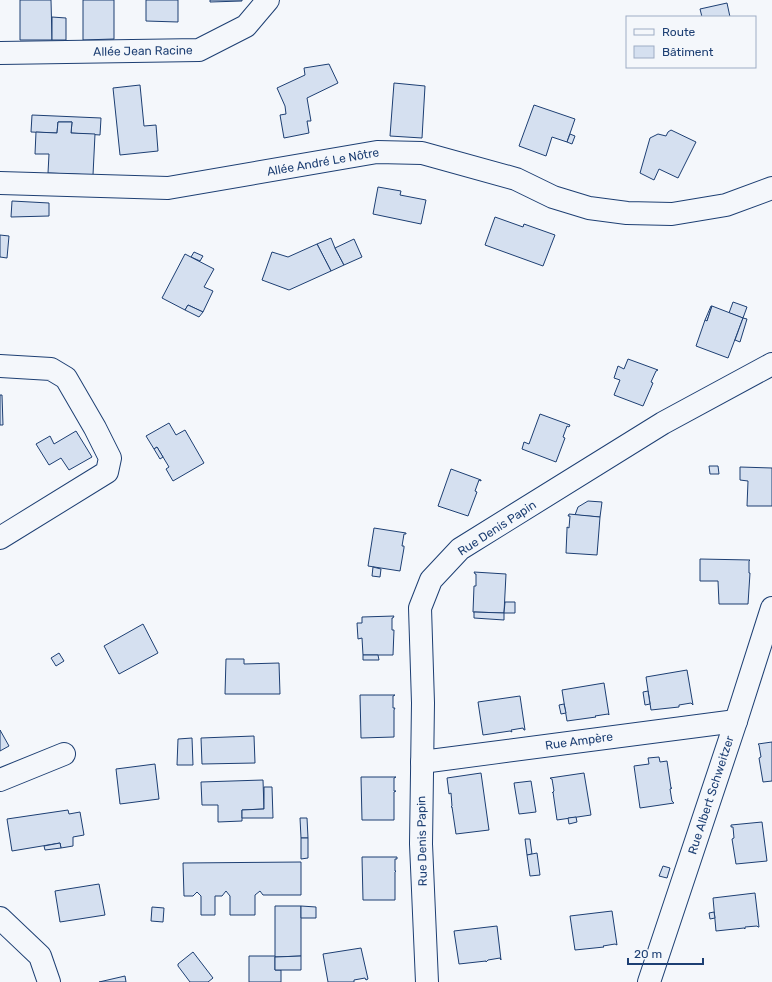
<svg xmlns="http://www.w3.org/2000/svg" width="772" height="982" viewBox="0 0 772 982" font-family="Rubik,sans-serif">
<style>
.building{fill:#d5e0f0;stroke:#1d3f73}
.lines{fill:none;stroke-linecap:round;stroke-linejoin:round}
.street-casing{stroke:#1d3f73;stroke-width:24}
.street{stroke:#f4f7fb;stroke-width:22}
.labels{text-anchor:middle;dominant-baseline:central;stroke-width:3;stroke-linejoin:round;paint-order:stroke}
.street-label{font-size:12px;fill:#1d3f73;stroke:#f4f7fb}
</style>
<rect width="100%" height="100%" fill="#f4f7fb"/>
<!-- building -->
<g class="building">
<path d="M20,0H51L52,40H20Z"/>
<path d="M83,0H114V39L83,40Z"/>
<path d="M146,0H178V22L146,21Z"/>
<path d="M210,0H242V1L210,2Z"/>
<path d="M727,3L730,17H702L700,9Z"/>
<path d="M52,17L66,18V40H52Z"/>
<path d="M329,64L338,83L307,98L311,121H307L309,133L284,138L280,115L286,114L285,106L277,88L305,75L304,68Z"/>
<path d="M394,83L425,86L422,138L390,136Z"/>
<path d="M140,85L144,126L156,125L158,151L120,155L113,88Z"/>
<path d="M534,105L575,119L567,142L552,137L546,156L519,146Z"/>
<path d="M32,115L101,118L100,135L71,133L72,122H58L57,133L31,132Z"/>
<path d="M58,122H72L71,133L95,134L93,175L48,173L49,154H35L36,132L57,133Z"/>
<path d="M671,130L696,142L678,178L659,169L654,180L640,173L650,138L658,134L666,136L668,132Z"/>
<path d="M570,134L575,136L572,144L567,142Z"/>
<path d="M378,187L401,191L400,195L426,200L421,224L373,214Z"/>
<path d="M12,201L49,203V216L11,217Z"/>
<path d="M495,217L523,227L524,224L555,235L543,266L485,245Z"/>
<path d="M0,235L9,236L7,258L0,257Z"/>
<path d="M331,238L335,248L344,265L331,271L317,244Z"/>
<path d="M354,239L362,257L344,265L335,248Z"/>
<path d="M317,244L331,271L289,290L262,280L272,252L288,257Z"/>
<path d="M194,252L203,256L200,261L191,257Z"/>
<path d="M185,254L214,269L204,287L213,291L203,312L188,305L185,310L162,298Z"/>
<path d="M733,302L747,307L743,318L729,313Z"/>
<path d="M188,305L203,312L199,317L185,310Z"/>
<path d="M711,306H712L707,321L705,320Z"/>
<path d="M712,306L743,318L728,358L696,346L705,320L707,321Z"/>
<path d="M743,318L747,319L740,342L735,340Z"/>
<path d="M628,359L658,370L656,371L651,382L653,383L643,406L614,395L620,380L614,378L618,366L624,369Z"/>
<path d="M0,395H2L3,425H0Z"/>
<path d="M540,414L570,425L569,427L567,426L563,437L565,438L556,462L522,449L524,442L529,444Z"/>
<path d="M169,423L176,435L185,430L204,463L173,481L166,469L169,467L157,447L154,449L146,436Z"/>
<path d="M76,431L92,457L69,470L61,458L49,465L36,444L50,436L54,444Z"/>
<path d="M157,447L163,457L160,459L154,449Z"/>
<path d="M709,466H718L719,474H710Z"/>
<path d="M740,467L772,468V506H747L748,481L740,480Z"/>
<path d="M451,469L481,480V481L479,480L475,491L477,492L468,516L438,506Z"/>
<path d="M588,501L602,502L600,517L575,515L578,507Z"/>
<path d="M569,514L600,517L597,555L566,553L567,529V527L569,528L570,516H568Z"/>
<path d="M374,528L406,533V534H404L402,546H404V548L400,571L368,566Z"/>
<path d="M700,559L750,560L749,561V573H750L748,604H719L718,581H700Z"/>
<path d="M373,567L381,569L380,577L372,576Z"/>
<path d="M474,572L506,574L504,613L473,612L474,586H476V574H475Z"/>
<path d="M505,602H515V613H504Z"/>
<path d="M474,612L504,613V620L474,618Z"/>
<path d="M394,616L393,618H392V630H394L393,655H363L362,638L358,639L357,623H362V617Z"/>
<path d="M143,624L158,653L119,674L104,646Z"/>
<path d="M59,653L64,661L56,666L51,658Z"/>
<path d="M363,655H378L379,660H363Z"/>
<path d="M226,659H244V664L279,663L280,694H225Z"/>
<path d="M687,670L693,705L691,703L679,705V707L651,710L646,677Z"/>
<path d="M604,683L609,715L608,714L595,716L596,717L567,721L562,690Z"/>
<path d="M648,691L650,704L645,705L643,692Z"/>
<path d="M360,695H395L393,696V708H395L394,710V737L361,738Z"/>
<path d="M520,696L525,730H524L523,728L511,730L512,732L510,731L483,735L478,702Z"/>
<path d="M564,704L566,713L561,714L559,705Z"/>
<path d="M0,730L9,746L0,751Z"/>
<path d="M254,736L255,763L202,764L201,738Z"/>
<path d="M192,738L193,765H177L178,739Z"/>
<path d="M772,742V781L763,782L759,758L761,757L759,745L758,744Z"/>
<path d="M659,757L660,762L667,761L671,788H672L670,789L672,801L674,803L640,808L634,766L649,764L648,758Z"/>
<path d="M155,764L159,799L120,804L116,769Z"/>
<path d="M481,773L489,830L456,834L452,807H451L452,806L451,793L449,794L447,778Z"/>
<path d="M584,773L591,815L557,820L553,792L552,793L554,791L552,779H551L550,778Z"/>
<path d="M361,777H396L394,778V791H396L394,792V820H362Z"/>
<path d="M263,780L264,809L242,810V821L218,822V805H202L201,782Z"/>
<path d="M531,781L536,812L519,814L514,783Z"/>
<path d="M264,787H272L273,818H242V810L264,809Z"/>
<path d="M68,810L69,814L80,812L84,835L73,837V846L61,848L60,843L12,851L7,819Z"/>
<path d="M576,817L577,822L569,824L568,818Z"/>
<path d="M300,818H307L308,838H301Z"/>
<path d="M762,822L767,861L736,864L732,839L734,838L733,827H731V825Z"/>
<path d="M301,838H308V858L301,859Z"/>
<path d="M525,839H530L532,854L527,855Z"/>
<path d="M60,843L61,848L45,850L44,846Z"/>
<path d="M537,853L540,875L530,876L527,855Z"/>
<path d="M362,857H397V859H395V871H396L395,872V900H363Z"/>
<path d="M301,862V895H263L260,891L255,895V915H230V896L226,891L222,896H215V915H201V896L197,892L193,896H184L183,863Z"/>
<path d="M663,866L670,868L667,878L659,876Z"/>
<path d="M99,884L105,915L60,922L55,891Z"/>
<path d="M755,893L759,927H758L757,926L745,927V929L744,928L716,931L713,898Z"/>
<path d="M275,906H301V956L275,957Z"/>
<path d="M301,906L316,907V918H301Z"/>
<path d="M152,907L164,908L163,922L151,921Z"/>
<path d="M612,911L617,945L615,944L603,946L604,947L575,950L570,916Z"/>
<path d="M714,912L715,918L710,919L709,913Z"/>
<path d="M497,926L501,960L500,958L488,960L486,962V961L459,964L454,931Z"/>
<path d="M361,948L368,979L366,980L365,978L354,980V982H328L323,954Z"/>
<path d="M193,952L213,978L208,982H190L178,966V964Z"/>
<path d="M249,956H275V970H281V982H249Z"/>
<path d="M301,956V970H275V957Z"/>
<path d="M125,976L126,982H99Z"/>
</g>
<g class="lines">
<!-- street casing -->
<g class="street-casing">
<g id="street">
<path d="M0,53L199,50L246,26L268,0"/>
<path d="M0,183L168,188L377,152L422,153L516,179L553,197L589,208L627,213L672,214L726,205L772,188"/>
<path d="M0,366L51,369L66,378L95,428L110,458L107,472L0,538"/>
<path d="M422,762L736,721"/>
<path d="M0,780L64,754"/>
<path d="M0,918L40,956L49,982"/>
<path d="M427,982L421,844L423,703L420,608L431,580L460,549L663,423L772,364"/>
<path d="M649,982L736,721L772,608"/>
</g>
</g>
<!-- street -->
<use href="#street" class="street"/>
</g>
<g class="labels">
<!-- street labels -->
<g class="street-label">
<text transform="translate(143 51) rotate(-1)">Allée Jean Racine</text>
<text transform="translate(323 162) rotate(-10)">Allée André Le Nôtre</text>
<text transform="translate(497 528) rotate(-33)">Rue Denis Papin</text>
<text transform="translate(579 741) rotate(-8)">Rue Ampère</text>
<text transform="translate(711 795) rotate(-72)">Rue Albert Schweitzer</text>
<text transform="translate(422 841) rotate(-91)">Rue Denis Papin</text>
</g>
</g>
<!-- legend -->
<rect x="626" y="16" width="130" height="52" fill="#f4f7fb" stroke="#9eadc5"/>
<rect x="634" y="29" width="20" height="6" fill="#f4f7fb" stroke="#9eadc5"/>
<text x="662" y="36" font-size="12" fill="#1d3f73">Route</text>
<rect x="634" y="46" width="20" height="12" fill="#d5e0f0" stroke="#9eadc5"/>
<text x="662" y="56" font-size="12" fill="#1d3f73">Bâtiment</text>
<!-- scale -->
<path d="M628 958v6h75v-6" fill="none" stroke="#1d3f73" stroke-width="2"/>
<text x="634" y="958" font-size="12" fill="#1d3f73" stroke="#f4f7fb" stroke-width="3" paint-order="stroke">20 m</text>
</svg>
